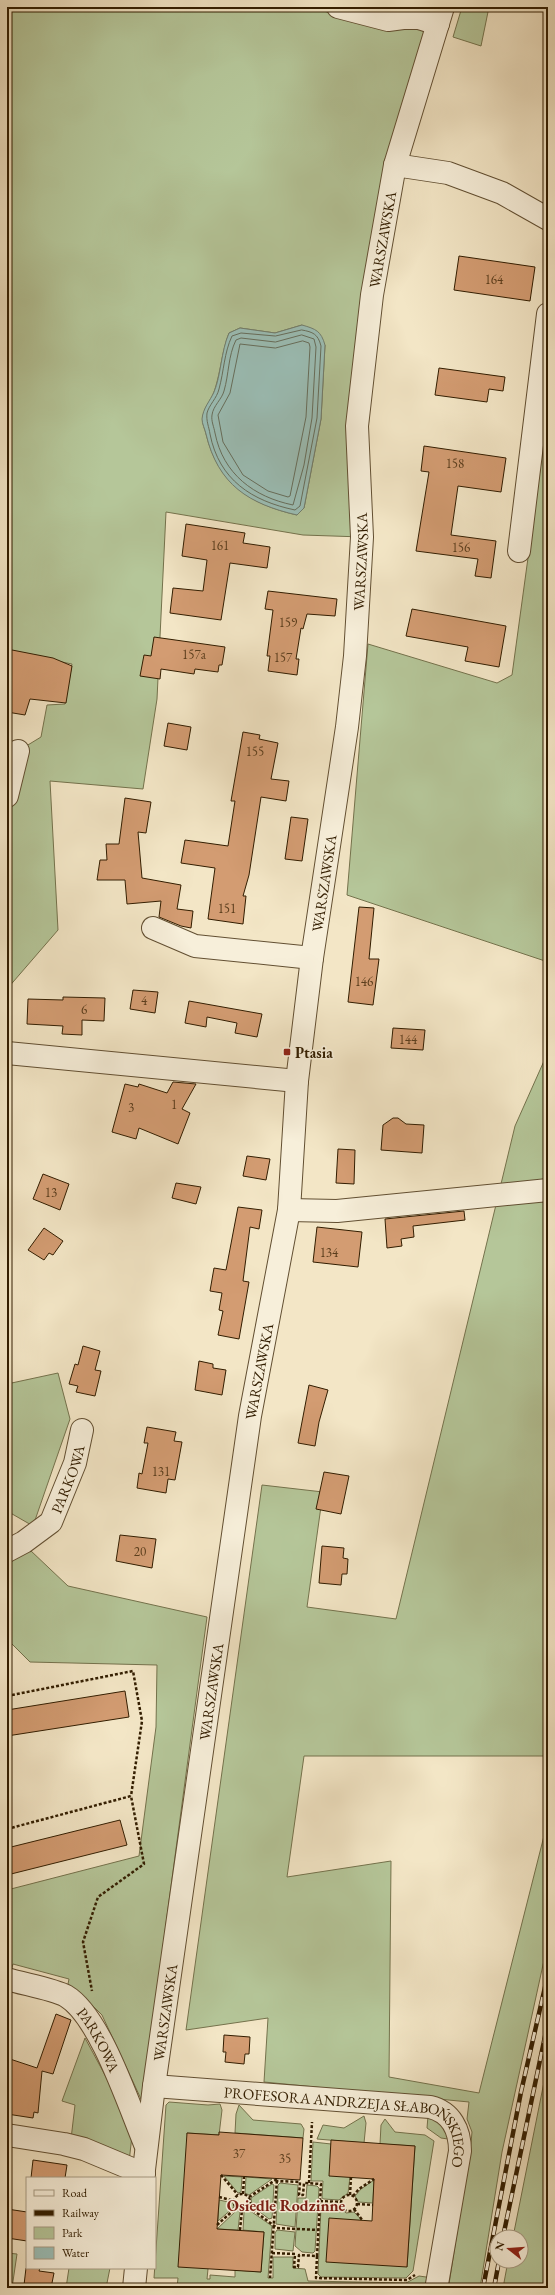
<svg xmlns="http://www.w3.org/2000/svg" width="555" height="2295" viewBox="0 0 555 2295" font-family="'EB Garamond',serif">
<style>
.green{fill:#b5c699;stroke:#74724c;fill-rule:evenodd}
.water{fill:#9bbfb7;stroke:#717e6e}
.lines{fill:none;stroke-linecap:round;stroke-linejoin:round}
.shore{stroke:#666e5c;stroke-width:1}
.building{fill:#d39c72;stroke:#321d00}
.minor-casing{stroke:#624f32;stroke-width:24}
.path{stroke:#321d00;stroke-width:2.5;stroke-dasharray:3 2;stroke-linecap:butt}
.minor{stroke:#f7efda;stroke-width:22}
.rail-casing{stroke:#321d00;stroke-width:4.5}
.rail{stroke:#f7efda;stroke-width:3;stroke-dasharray:9;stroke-linecap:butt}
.poi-dot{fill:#8f2418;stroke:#f7efda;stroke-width:1.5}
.labels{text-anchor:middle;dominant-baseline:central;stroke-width:3;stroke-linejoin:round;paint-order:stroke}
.number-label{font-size:13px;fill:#5a3d1c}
.street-label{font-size:15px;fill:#321d00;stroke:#f7efda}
.poi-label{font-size:15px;font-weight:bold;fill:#321d00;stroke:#f7efda;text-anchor:start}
.neighbourhood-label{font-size:16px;font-weight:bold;fill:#7a1f14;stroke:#f7efda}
</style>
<rect width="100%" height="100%" fill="#f3e6c6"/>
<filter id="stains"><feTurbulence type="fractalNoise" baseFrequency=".005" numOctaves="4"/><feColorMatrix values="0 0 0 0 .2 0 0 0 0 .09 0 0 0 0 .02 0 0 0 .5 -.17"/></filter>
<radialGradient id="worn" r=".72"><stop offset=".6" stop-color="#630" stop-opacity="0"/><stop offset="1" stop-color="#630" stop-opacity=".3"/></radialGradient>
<!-- green -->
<g class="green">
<path d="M7,7H309L392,30L410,22L423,31L425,35L382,188L362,537L303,535L166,512L157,699L143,789L50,781L58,930L7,989V751H18L41,737L47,705L65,704L72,664L7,651ZM302,325L325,345L321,419L304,508L297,515C249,504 218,483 206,434C205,429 202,424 203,419C203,407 212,400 215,389C221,370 222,351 229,333L240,328L275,333Z"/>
<path d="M462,7H489L481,46L453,37Z"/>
<path d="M543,448H548V962L347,895L368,644L497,683L512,675Z"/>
<path d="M548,1052V1756H304L287,1877L391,1861L389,2077L479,2093L548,1820V1942L502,2152L480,2288H177L178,2278H154L166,2105L169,2102L208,2105L220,2104L222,2110L219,2135L187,2133L208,2269L207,2279H210V2275L235,2277V2270L261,2272L264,2232L243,2230L244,2212L249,2210L272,2226L268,2278H273V2257H293V2268L305,2269L308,2281L406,2283L419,2276L433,2278L432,2286L449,2284L471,2143L472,2132L467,2119L469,2102L264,2082L268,2018L186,2030L262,1485L323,1492L307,1607L396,1619L515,1126Z"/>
<path d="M58,1373L70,1419L33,1526L7,1511V1384Z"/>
<path d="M30,1550L68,1586L207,1617L143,2096L141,2099L102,2015L81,1994L67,1989L69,1979L13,1964L10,1975L7,1973V1890L139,1856L156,1727L157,1665L30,1662L7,1639V1564Z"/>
<path d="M85,2038L133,2127L129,2162L71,2139L75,2105L62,2101Z"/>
<path d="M548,2062V2288H503L508,2261H521V2237H513Z"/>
<path d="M239,2105L253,2120L301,2124L304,2129L303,2138L235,2133L236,2114Z"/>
<path d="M434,2115L455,2140L441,2138L427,2128L428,2116Z"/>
<path d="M364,2116L366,2123L364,2143L317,2139L323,2125L344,2128Z"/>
<path d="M385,2119L395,2132L425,2135L434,2141L413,2271L406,2278L321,2277L318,2274L321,2207L323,2204L339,2205L346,2213L354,2212L407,2267L415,2146L380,2144L381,2125Z"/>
<path d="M313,2142L331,2144L350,2177L348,2193L339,2200L324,2199L322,2198L323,2181H311Z"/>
<path d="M224,2176L242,2177L241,2192L238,2193Z"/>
<path d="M246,2177L272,2179L249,2195L245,2193Z"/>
<path d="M374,2180L373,2203L358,2202L355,2196L361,2189Z"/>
<path d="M280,2183L298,2185L295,2227L276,2224L278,2185Z"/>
<path d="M272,2184L274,2185L272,2218L269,2219L252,2206L251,2198Z"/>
<path d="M307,2185L317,2186L319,2188L315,2251L313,2253L302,2252L295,2246L298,2198H306Z"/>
<path d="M219,2200L233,2203L234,2207L218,2221Z"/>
<path d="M237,2210L240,2212L238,2230L217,2229Z"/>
<path d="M277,2230L295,2232L293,2251L275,2249V2233Z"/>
<path d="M7,2253L17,2254L12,2288H7Z"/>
<path d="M69,2268H110L106,2288H66Z"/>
</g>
<!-- water -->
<path class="water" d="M302,325C316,329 321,331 325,345L321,419L304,508L297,515C249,504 218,485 206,434C205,429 202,424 202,419C203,408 210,401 214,392C221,376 221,351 229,333L240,328L275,333Z"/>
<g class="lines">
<!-- shore -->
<g class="shore">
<path d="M302,330C313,332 318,334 321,346L317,418L300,506L295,510C252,501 219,480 210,434C209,427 206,421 207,413C209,405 217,398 219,389C224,371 224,353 232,336L241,333L275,336Z"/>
<path d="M302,335L314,339L316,347L312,418L304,465L293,505C254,497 223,474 215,433C214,427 211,421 212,415C213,406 222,399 224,391C229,374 228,356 236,340L241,338L275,342Z"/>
<path d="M303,341L309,343L310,347L306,417L290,496L288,497L268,491L243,475L223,442L218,415L230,393L240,344L275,348Z"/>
</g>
</g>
<!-- building -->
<g class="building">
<path d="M459,256L535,267L530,301L454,290Z"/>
<path d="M439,368L505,377L503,391L489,389L487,402L435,395Z"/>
<path d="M424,446L506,458L501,492L458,486L451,535L496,541L491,578L475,576L478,559L416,551L429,472L421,471Z"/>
<path d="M186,524L245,533L243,543L270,547L267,568L230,563L221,620L170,613L173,588L203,591L207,560L182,556Z"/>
<path d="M268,591L337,599L335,616L307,614L303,629L301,628L296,659H299L297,675L268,671L270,656H267L273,610L265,609Z"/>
<path d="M412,609L506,626L499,667L465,661L468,647L406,636Z"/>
<path d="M154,637L225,647L222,665H219L218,672L195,669L194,674L161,669L160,679L140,676L144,655L151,656Z"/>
<path d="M7,649L53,658L72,666L66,703L30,699L25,715L7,712Z"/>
<path d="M168,723L191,727L187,750L164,746Z"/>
<path d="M243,732L260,735L259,739L278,743L271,779L289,781L286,801L261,797L249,875L243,896H246L243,924L208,919L215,868L181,863L185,840L228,846L235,801H231Z"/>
<path d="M125,798L151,802L146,833L138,832L142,878L181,885L177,909L193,911L191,928L181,926L159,917L161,901L127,904L125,880H97L100,860H107L106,844H119Z"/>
<path d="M291,817L308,819L302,861L285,859Z"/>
<path d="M359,907L374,908L369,959H379L373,1005L348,1002Z"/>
<path d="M133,990L158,992L155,1013L130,1009Z"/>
<path d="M63,997L105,998L104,1021L82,1020V1035L62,1034L63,1026L27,1024L28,999L63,1000Z"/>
<path d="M189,1001L262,1014L257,1037L235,1033L237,1023L207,1017L206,1027L185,1023Z"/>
<path d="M393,1028L425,1030L423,1050L391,1048Z"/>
<path d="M173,1082L196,1084L182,1109L190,1113L178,1144L139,1128L136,1139L112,1132L125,1084L138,1087L139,1084L167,1093Z"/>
<path d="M393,1118H398L406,1124L424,1125L422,1153L381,1150L383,1125Z"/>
<path d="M338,1149L355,1150L354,1184L336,1183Z"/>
<path d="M247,1156L270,1159L266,1180L243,1176Z"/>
<path d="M43,1174L69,1184L60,1210L33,1199Z"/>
<path d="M176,1183L201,1187L196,1204L172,1198Z"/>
<path d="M238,1207L262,1210L259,1229L250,1227L243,1281L249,1282L239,1339L218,1335L223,1311L219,1310L222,1293L210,1291L214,1268L226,1270Z"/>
<path d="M464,1211L465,1220L413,1226L414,1237L401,1239L402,1246L387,1248L385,1219Z"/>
<path d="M317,1227L362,1232L358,1267L313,1262Z"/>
<path d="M44,1228L63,1241L53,1255L49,1253L44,1260L28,1250Z"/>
<path d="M83,1346L100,1351L95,1370L101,1371L95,1396L76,1392L78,1386L69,1384L75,1364L78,1365Z"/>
<path d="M199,1361L213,1364V1368L226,1370L222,1395L195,1390Z"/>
<path d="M309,1385L328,1390L319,1422L315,1446L298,1443Z"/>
<path d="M147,1427L176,1432L174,1441L182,1442L175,1480L168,1479L166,1493L137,1488L139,1473L142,1474L148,1443H144Z"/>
<path d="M324,1472L349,1476L341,1514L316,1509Z"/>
<path d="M120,1535L156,1539L152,1568L116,1561Z"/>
<path d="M322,1546L344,1548L343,1558L348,1559L347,1574H342L341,1585L319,1583Z"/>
<path d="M125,1691L129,1717L7,1736V1710Z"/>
<path d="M120,1820L127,1845L7,1875V1848Z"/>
<path d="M56,2014L71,2020L53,2074L42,2071L38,2113L34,2112L33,2118L7,2114V2058L37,2068Z"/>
<path d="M224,2035L250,2037L249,2054H245L244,2064L225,2062L226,2052H223Z"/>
<path d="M219,2132L303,2138L300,2180L221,2175L217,2229L264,2232L261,2272L178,2267L187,2133L219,2135Z"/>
<path d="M331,2140L415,2146L407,2267L326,2262L329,2218L372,2221L374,2179L329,2176Z"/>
<path d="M33,2160L67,2165L65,2178H31Z"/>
<path d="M7,2209L27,2212V2241L7,2238Z"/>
<path d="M26,2268H40L39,2271L54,2273L51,2288H26V2285H24Z"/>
</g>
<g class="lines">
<!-- minor casing -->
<g class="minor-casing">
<g id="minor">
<path d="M338,7L388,20L403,18"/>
<path d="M406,7L403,18H419L438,24"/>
<path d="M395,165L448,173L502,193L548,219"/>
<path d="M519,551L548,314"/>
<path d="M7,796L18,751"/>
<path d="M153,928L195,946L312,958"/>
<path d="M7,1053L297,1081"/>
<path d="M289,1210L337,1211L548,1190"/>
<path id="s1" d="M7,1551L24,1542L51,1522L75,1463L82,1430"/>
<path id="s2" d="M7,1979C23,1984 53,1989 66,1996C100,2016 129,2106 145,2144"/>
<path id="s3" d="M154,2086L430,2107C451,2112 460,2130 460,2151L437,2284"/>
<path d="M7,2135L64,2144L84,2149L144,2174"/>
<path id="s4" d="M143,2178L154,2086L250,1416L289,1210L297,1081L312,958L347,727L355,656L362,537L357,426L372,295L395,165L443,7"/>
<path d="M134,2288L136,2268"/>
</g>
</g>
<!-- path -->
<g class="path">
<path d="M7,1696L133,1671L142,1721L131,1796"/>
<path d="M7,1829L131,1796L144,1864L98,1897L83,1942L92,1991"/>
<path d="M221,2175L238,2195"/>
<path d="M309,2183L312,2122"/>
<path d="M243,2194L244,2177"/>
<circle cx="242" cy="2202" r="8"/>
<path d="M350,2195L351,2177"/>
<circle cx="349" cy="2203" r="8"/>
<path d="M353,2196L359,2189L374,2179"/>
<path d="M219,2197L235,2201"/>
<path d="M249,2197L277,2179L270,2278"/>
<path d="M320,2201L341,2202"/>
<path d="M357,2204L373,2205"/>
<path d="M249,2207L277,2228L318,2230"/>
<path d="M354,2209L363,2221"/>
<path d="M217,2225L237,2207"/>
<path d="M240,2230L242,2210"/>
<path d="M272,2253L295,2254L294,2267H298L299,2255L317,2256L321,2184L304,2183L303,2195H299L300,2182L277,2181"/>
<path d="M317,2256L316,2278L407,2280L415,2275"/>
</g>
<!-- minor -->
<use href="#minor" class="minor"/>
<!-- rail casing -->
<g class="rail-casing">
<g id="rail">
<path d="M503,2237L548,2022"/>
<path d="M483,2288L521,2092L548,1974"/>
<path d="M494,2288L499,2261"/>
</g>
</g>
<!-- rail -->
<use href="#rail" class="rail"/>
</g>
<!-- markers -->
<rect class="poi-dot" x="283" y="1048" width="8" height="8" rx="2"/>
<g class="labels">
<!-- number labels -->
<g class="number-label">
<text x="494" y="279">164</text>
<text x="455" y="463">158</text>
<text x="220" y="545">161</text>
<text x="461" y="547">156</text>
<text x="288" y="622">159</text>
<text x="194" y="654">157a</text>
<text x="283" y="657">157</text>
<text x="255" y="751">155</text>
<text x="227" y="908">151</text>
<text x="364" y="981">146</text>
<text x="144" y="1000">4</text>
<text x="84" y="1009">6</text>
<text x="408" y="1039">144</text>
<text x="174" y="1104">1</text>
<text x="131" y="1107">3</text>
<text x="51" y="1192">13</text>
<text x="329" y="1252">134</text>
<text x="161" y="1471">131</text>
<text x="140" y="1551">20</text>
<text x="239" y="2153">37</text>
<text x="285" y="2158">35</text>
</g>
<!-- street labels -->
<g class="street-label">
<text stroke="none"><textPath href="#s4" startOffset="1956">WARSZAWSKA</textPath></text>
<text stroke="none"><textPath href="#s4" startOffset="1632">WARSZAWSKA</textPath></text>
<text stroke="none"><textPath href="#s4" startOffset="1308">WARSZAWSKA</textPath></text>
<text stroke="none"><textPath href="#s4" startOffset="815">WARSZAWSKA</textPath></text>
<text stroke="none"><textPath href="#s1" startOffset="99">PARKOWA</textPath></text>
<text stroke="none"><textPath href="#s4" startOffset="491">WARSZAWSKA</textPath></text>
<text stroke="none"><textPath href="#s4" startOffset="167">WARSZAWSKA</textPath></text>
<text stroke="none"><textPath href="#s2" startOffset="117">PARKOWA</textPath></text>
<text stroke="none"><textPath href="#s3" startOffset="211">PROFESORA ANDRZEJA SŁABOŃSKIEGO</textPath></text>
</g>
<!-- poi labels -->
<g class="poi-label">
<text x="295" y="1052">Ptasia</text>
</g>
<!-- neighbourhood labels -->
<g class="neighbourhood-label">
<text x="286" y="2205">Osiedle Rodzinne</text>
</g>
</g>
<!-- margin -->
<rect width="555" height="2295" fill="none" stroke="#f3e6c6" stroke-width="24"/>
<rect x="8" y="8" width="539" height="2279" fill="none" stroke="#321d00" stroke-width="2"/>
<rect x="12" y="12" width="531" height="2271" fill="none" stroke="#321d00"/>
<!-- legend -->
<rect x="26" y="2177" width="130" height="92" fill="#f7efda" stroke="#a89b83"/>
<rect x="34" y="2190" width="20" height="6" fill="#f7efda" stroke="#a89b83"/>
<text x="62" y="2197" font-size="12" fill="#321d00">Road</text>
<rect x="34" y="2210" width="20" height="6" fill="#321d00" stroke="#a89b83"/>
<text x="62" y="2217" font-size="12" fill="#321d00">Railway</text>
<rect x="34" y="2227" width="20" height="12" fill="#b5c699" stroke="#a89b83"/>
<text x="62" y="2237" font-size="12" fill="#321d00">Park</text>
<rect x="34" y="2247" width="20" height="12" fill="#9bbfb7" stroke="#a89b83"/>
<text x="62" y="2257" font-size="12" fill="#321d00">Water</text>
<!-- north arrow -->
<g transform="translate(509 2249) rotate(287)"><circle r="19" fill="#f7efda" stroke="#a89b83"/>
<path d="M0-3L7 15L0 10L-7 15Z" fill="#8f2418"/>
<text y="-6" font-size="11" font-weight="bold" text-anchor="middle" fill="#321d00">N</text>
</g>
<rect width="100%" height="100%" filter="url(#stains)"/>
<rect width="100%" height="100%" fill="url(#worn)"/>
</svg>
